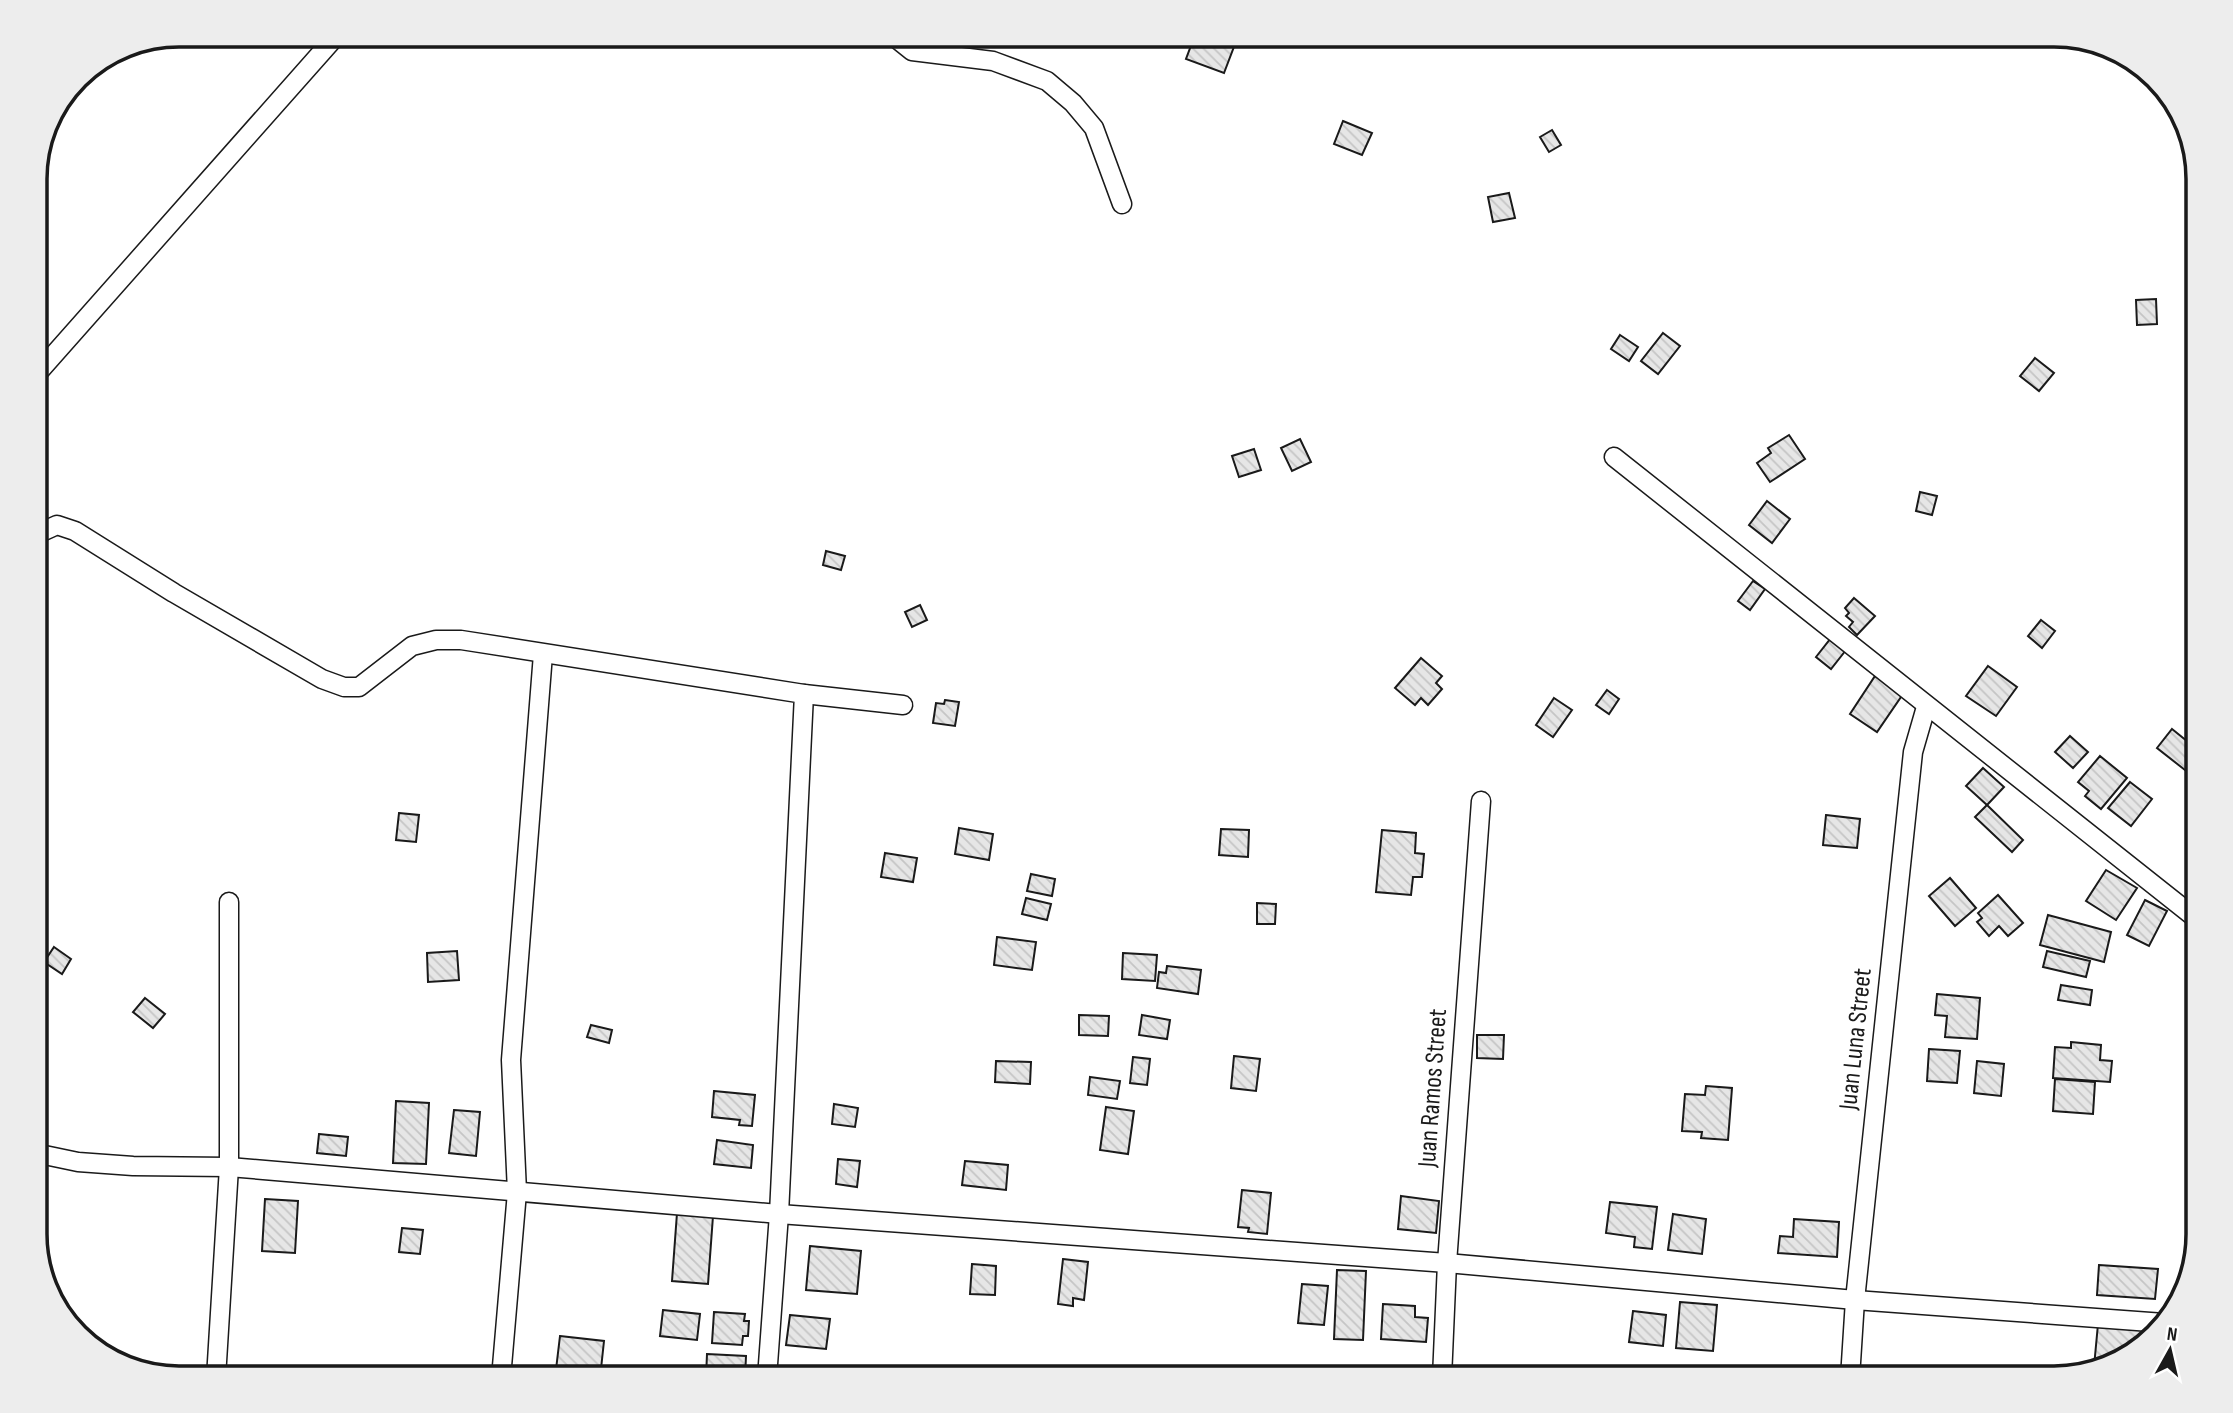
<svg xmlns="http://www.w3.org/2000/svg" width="2233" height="1413" viewBox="0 0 2233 1413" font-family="'Sofia Sans Condensed',sans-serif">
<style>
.building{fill:url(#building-back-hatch);stroke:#1a1a1a;stroke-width:2}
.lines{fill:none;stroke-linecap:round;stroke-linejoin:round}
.street-casing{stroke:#1a1a1a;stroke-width:21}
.street{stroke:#fff;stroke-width:18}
.labels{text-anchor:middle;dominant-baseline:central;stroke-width:5;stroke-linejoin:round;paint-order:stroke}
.street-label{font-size:26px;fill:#1a1a1a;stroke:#fff}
.rim{fill:none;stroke:#1a1a1a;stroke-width:3.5}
</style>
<defs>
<pattern id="building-back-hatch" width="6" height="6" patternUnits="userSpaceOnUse" patternTransform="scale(1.75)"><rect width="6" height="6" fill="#e6e6e6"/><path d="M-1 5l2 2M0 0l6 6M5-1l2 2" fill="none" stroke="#c5c5c5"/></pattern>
</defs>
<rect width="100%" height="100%" fill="#fff"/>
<!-- building -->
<g class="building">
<path d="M1195,35H1210L1235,44L1224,73L1186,59Z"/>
<path d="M1343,121L1372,133L1362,155L1334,144Z"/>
<path d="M1552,130L1561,145L1549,152L1540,137Z"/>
<path d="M1509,193L1515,218L1493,222L1488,197Z"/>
<path d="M2156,299L2157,324L2137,325L2136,300Z"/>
<path d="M1663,333L1680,346L1658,374L1641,361Z"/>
<path d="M1620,335L1638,347L1629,361L1611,349Z"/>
<path d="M2035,358L2054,373L2039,391L2020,376Z"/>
<path d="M1789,435L1805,459L1770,482L1757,463L1771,453L1768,448Z"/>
<path d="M1300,439L1311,462L1292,471L1281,448Z"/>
<path d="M1254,449L1261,470L1239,477L1232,456Z"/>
<path d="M1920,492L1937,496L1932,515L1916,511Z"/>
<path d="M1767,501L1790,519L1772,543L1749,525Z"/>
<path d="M826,551L845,556L841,570L823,565Z"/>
<path d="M1753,581L1765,589L1750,610L1738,601Z"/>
<path d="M1854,598L1875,616L1857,635L1849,627L1853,622L1846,616L1849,613L1845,608Z"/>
<path d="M920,605L927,620L912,627L905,612Z"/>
<path d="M2041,620L2055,631L2042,648L2028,636Z"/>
<path d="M1831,638L1846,650L1831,669L1816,657Z"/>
<path d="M1421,658L1442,676L1436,683L1442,689L1428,705L1421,698L1415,705L1395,688Z"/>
<path d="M1988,666L2017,687L1996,716L1966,696Z"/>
<path d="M1875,676L1903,694L1877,732L1850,714Z"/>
<path d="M1607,690L1619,699L1609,714L1596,705Z"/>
<path d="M1554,698L1572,710L1553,737L1536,725Z"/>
<path d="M945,700L959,702L955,726L933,723L936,703L944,704Z"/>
<path d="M2172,729L2198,750V765L2190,774L2157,748Z"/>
<path d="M2070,736L2088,752L2073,768L2055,752Z"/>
<path d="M2100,756L2127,778L2101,809L2085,796L2089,791L2078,782Z"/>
<path d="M1983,768L2004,787L1987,805L1966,786Z"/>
<path d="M2130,782L2152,799L2131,826L2108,808Z"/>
<path d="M1987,805L2023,840L2012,852L1975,817Z"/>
<path d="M399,813L419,815L416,842L396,840Z"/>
<path d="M1826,815L1860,819L1857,848L1823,845Z"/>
<path d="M959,828L993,834L989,860L955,854Z"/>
<path d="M1221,829L1249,830L1248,857L1219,855Z"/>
<path d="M1382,830L1416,833L1415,853L1424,854L1422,877H1413L1411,895L1376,892Z"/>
<path d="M885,853L917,858L913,882L881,877Z"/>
<path d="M2106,870L2137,888L2116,920L2086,901Z"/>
<path d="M1031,874L1055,879L1052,896L1027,891Z"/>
<path d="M1950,878L1976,908L1955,926L1929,896Z"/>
<path d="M1998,895L2023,923L2008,936L1999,926L1989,936L1977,922L1982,918L1978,913Z"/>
<path d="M1026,898L1051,904L1047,920L1022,914Z"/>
<path d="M2145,900L2167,911L2149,946L2127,935Z"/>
<path d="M1257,903L1276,904L1275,924H1257Z"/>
<path d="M2048,915L2111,932L2104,962L2040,945Z"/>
<path d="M997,937L1036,942L1032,970L994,965Z"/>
<path d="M54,947L71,959L62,974L44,962Z"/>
<path d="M457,951L459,980L428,982L427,953Z"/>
<path d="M2047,951L2090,961L2086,977L2043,967Z"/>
<path d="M1123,953L1157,955L1155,981L1122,979Z"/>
<path d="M1167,966L1201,970L1198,994L1157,988L1159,972L1166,973Z"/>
<path d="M2061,985L2092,990L2090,1005L2058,1000Z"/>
<path d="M1937,994L1980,998L1977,1039L1945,1037L1947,1016L1935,1015Z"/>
<path d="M145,998L165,1014L153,1028L133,1012Z"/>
<path d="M1079,1015L1109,1016L1108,1036L1079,1035Z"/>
<path d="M1142,1015L1170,1020L1167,1039L1139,1035Z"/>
<path d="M591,1025L612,1030L609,1043L587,1037Z"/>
<path d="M1477,1035H1504L1503,1059L1477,1058Z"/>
<path d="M2071,1042L2101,1045L2100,1060L2112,1061L2110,1082L2053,1078L2055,1047L2071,1048Z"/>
<path d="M1929,1049L1960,1051L1957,1083L1927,1081Z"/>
<path d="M1234,1056L1260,1059L1256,1091L1231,1088Z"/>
<path d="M1133,1057L1150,1059L1147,1085L1130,1083Z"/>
<path d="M996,1061L1031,1062L1030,1084L995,1082Z"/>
<path d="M1977,1061L2004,1064L2001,1096L1974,1093Z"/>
<path d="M1090,1077L1120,1081L1117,1099L1088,1095Z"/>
<path d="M2055,1079L2095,1082L2093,1114L2053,1111Z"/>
<path d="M1706,1086L1732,1088L1728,1140L1701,1138L1702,1132L1682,1131L1685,1094L1705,1095Z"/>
<path d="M714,1091L755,1095L752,1126L739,1125L740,1120L712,1117Z"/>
<path d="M396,1101L429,1103L426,1164L393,1163Z"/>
<path d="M834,1104L858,1108L855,1127L832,1124Z"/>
<path d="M1106,1107L1134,1111L1128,1154L1100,1150Z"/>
<path d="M454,1110L480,1112L476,1156L449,1153Z"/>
<path d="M319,1134L348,1137L346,1156L317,1153Z"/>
<path d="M717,1140L753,1145L751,1168L714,1164Z"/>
<path d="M838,1159L860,1161L857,1187L836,1184Z"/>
<path d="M965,1161L1008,1165L1006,1190L962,1185Z"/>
<path d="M1242,1190L1271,1193L1267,1234L1248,1232L1249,1228L1238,1227Z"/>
<path d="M1401,1196L1439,1201L1436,1233L1398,1229Z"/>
<path d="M265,1199L298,1201L295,1253L262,1251Z"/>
<path d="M1610,1202L1657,1207L1652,1249L1634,1247L1635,1237L1606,1233Z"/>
<path d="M677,1213L713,1216L708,1284L672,1281Z"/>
<path d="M1673,1214L1706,1219L1702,1254L1668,1250Z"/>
<path d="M1794,1219L1839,1222L1837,1257L1778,1253L1780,1236L1793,1237Z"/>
<path d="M402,1228L423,1230L420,1254L399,1252Z"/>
<path d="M810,1246L861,1251L857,1294L806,1290Z"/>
<path d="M1063,1259L1088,1262L1084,1300L1073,1298V1306L1058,1304Z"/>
<path d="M972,1264L996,1266L995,1295L970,1294Z"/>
<path d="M2099,1265L2158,1269L2155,1299L2097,1295Z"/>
<path d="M1337,1270L1366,1271L1363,1340L1334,1339Z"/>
<path d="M1302,1284L1328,1286L1324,1325L1298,1323Z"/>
<path d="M1680,1302L1717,1305L1713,1351L1676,1348Z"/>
<path d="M1383,1304L1415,1306V1317L1428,1318L1426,1342L1381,1339Z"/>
<path d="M663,1310L700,1314L697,1340L660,1336Z"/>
<path d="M1633,1311L1666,1315L1663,1346L1629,1342Z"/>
<path d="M714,1312L745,1314L744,1321H749L748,1336H743L742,1345L712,1343Z"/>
<path d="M790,1315L830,1319L826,1349L786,1345Z"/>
<path d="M2098,1324L2148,1329L2147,1339L2126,1359L2094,1367Z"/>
<path d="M560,1336L604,1341L600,1378H555Z"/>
<path d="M707,1354L746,1356L745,1378H706Z"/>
</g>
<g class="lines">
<!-- street casing -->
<g class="street-casing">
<g id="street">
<path d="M892,35L912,51L993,61L1047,81L1073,103L1094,128L1122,204"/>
<path d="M35,376L337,35"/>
<path d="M1614,457L2198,920"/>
<path d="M35,535L57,525L75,531L174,593L322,679L344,687H359L412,646L436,640H461L804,694L779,1214L767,1378"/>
<path d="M804,694L903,705"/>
<path d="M35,1153L78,1162L133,1166L229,1167L779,1214L1447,1263L1855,1300L2164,1323"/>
<path d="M216,1378L229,1167V902"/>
<path d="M501,1378L517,1192L511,1060L543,654"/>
<path d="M1442,1378L1447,1263L1481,801"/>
<path d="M1850,1378L1855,1300L1913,752L1926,707"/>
</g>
</g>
<!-- street -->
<use href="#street" class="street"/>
</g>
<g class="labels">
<!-- street labels -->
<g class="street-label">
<text transform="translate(1856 1039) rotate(-84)">Juan Luna Street</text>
<text transform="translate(1433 1088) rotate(-86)">Juan Ramos Street</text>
</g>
</g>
<!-- crop -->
<path d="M0 0H2233V1413H0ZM179 47H2054A132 132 0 0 1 2186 179V1234A132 132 0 0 1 2054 1366H179A132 132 0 0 1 47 1234V179A132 132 0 0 1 179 47Z" fill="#ededed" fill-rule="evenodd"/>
<path class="rim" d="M179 47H2054A132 132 0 0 1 2186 179V1234A132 132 0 0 1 2054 1366H179A132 132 0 0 1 47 1234V179A132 132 0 0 1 179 47Z"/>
<!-- north arrow -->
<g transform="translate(2170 1350) rotate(8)" stroke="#ffffff" stroke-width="5" paint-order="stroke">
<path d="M0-5L12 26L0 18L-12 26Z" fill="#1a1a1a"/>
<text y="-10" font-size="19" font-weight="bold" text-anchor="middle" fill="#1a1a1a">N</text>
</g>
</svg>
